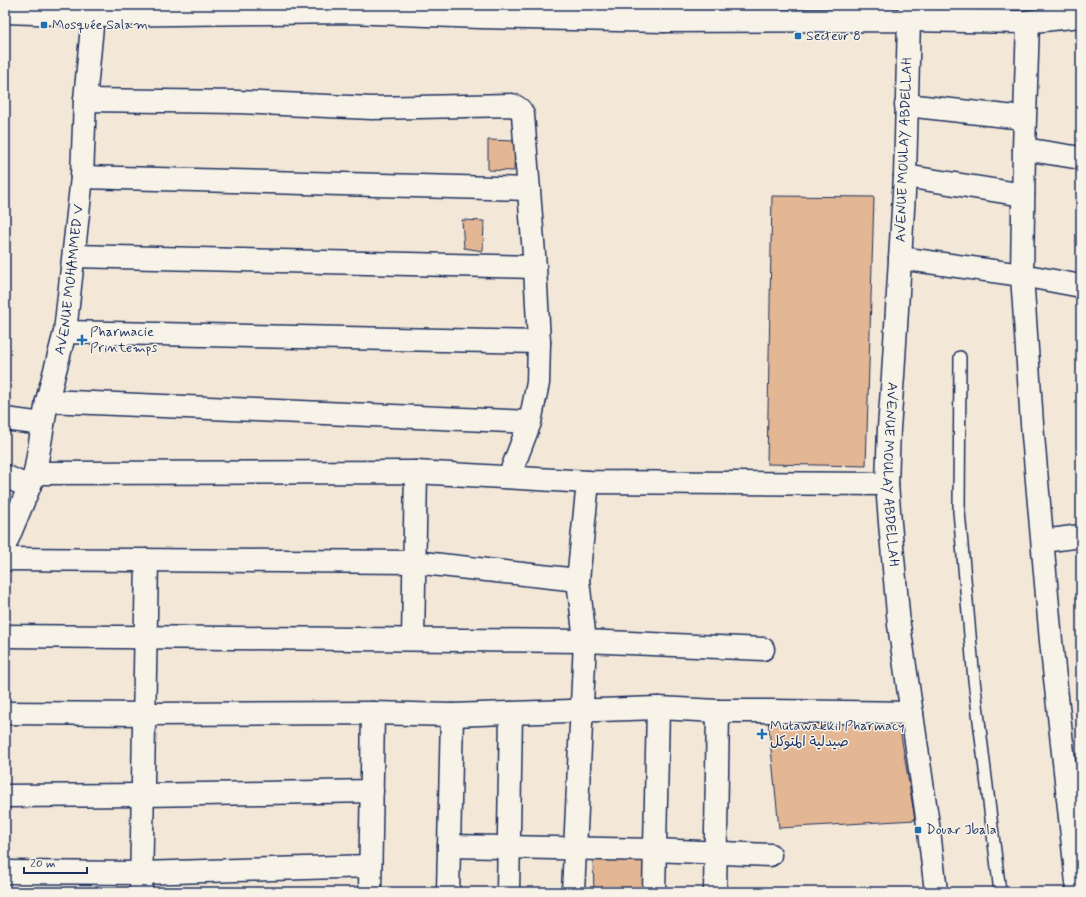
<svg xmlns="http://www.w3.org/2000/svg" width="1086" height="897" viewBox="0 0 1086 897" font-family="Mynerve,'Playpen Sans Arabic',sans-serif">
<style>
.building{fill:#e4b794;stroke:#1b2f5e}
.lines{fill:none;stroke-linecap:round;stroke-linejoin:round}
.lane-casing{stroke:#1b2f5e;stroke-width:14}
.street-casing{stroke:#1b2f5e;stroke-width:25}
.secondary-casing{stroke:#1b2f5e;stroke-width:25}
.lane{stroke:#f7f3e8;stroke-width:11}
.street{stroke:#f7f3e8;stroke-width:22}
.secondary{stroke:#f7f3e8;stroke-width:22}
.poi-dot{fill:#1f6fb2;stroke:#f7f3e8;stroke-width:1.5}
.labels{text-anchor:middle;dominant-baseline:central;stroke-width:3;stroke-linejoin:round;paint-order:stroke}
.poi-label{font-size:14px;fill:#1b2f5e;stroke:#f7f3e8;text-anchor:start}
.street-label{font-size:14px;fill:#1b2f5e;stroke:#f7f3e8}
</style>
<rect width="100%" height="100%" fill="#f3e7d7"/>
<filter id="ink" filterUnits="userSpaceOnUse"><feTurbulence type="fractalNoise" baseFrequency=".025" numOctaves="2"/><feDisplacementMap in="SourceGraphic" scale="8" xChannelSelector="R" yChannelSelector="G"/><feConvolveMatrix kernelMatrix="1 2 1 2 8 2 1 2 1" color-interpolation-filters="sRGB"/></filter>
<g filter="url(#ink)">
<!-- building -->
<g class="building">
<path d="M488,140L515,141L514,171L488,170Z"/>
<path d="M772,196L874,197L866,466L767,464Z"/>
<path d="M462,220L484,221L483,251L464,248Z"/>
<path d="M898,717L915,820L779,828L768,719Z"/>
<path d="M593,859H650V892H594Z"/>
</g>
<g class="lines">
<!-- lane casing -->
<g class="lane-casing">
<path id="lane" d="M960,357L959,511L974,680L1000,892"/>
</g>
<!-- street casing -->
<g class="street-casing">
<g id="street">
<path d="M910,5L909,20L1024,22L1081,16"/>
<path d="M664,21L665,5"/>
<path d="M1028,22L1024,149L1022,275L1032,424L1051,641L1078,892"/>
<path d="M85,100L239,102L372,108L512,105C518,107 521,109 523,115L535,267L539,342L538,383L530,422L509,477"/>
<path d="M906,105L1024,118"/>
<path d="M1024,149L1081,158"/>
<path d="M905,176L1023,195"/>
<path d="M82,177L529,189"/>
<path d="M74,256L535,267"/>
<path d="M900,258L1022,275L1081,286"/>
<path d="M65,332L539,342"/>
<path d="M47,401L530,422"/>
<path d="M5,419L43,424"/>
<path d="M35,473L416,472L588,482L887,484"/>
<path d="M5,476L29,487"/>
<path d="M1043,541L1081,536"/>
<path id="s1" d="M5,545L35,473L47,401L65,332L82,177L85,100L94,5"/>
<path d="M5,559L414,562L578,580"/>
<path d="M5,636L585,641L763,649"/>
<path d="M413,639L416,472"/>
<path d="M5,713L144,714L373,713L452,715L658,708L718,711H771L912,713"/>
<path d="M5,796L143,795L372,791"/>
<path d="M449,846L655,850L770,855"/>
<path d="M5,872L142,873L370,866"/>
<path d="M141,892L147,560"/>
<path d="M370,892L373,713"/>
<path d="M448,892L452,715"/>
<path d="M508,892L511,713"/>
<path d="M573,892L585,641L578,580L588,482"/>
<path d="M654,892L658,708"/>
<path d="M715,892L718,711"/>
</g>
</g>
<!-- secondary casing -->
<g class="secondary-casing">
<g id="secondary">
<path id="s2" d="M5,12L92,15L348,12L480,17L664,21L909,20L905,176L893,376L889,428L887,484L890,523L899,625L929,831L936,892"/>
</g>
</g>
<!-- lane -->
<use href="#lane" class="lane"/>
<!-- street -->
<use href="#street" class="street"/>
<!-- secondary -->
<use href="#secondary" class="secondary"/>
</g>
</g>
<!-- markers -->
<g class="poi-dot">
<rect x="40" y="21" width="8" height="8" rx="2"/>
<rect x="794" y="32" width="8" height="8" rx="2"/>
<path d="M80 334h4v4h4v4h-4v4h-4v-4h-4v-4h4z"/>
<path d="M760 728h4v4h4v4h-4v4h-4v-4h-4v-4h4z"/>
<rect x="914" y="826" width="8" height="8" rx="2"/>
</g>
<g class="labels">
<!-- poi labels -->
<g class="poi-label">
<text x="52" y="25">Mosquée Salam</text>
<text x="806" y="36">Secteur 8</text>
<text x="90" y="332">Pharmacie<tspan x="90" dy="16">Printemps</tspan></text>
<text x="770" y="726">Mutawakkil Pharmacy<tspan x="770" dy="16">صيدلية المتوكل</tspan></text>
<text x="926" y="830">Douar Jbala</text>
</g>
<!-- street labels -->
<g class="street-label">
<text transform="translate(904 150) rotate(-88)">AVENUE MOULAY ABDELLAH</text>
<text stroke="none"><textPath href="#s1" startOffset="275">AVENUE MOHAMMED V</textPath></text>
<text stroke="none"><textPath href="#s2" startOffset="1359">AVENUE MOULAY ABDELLAH</textPath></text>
</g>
</g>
<!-- margin -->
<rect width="1086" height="897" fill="none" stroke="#f7f3e8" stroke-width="20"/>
<rect x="10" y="10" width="1066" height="877" fill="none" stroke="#1b2f5e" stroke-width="1.5" filter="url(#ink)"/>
<!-- scale -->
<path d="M24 867v6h63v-6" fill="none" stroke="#1b2f5e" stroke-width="2"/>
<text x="30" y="867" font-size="12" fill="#1b2f5e" stroke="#f7f3e8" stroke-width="3" paint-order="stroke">20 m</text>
</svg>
